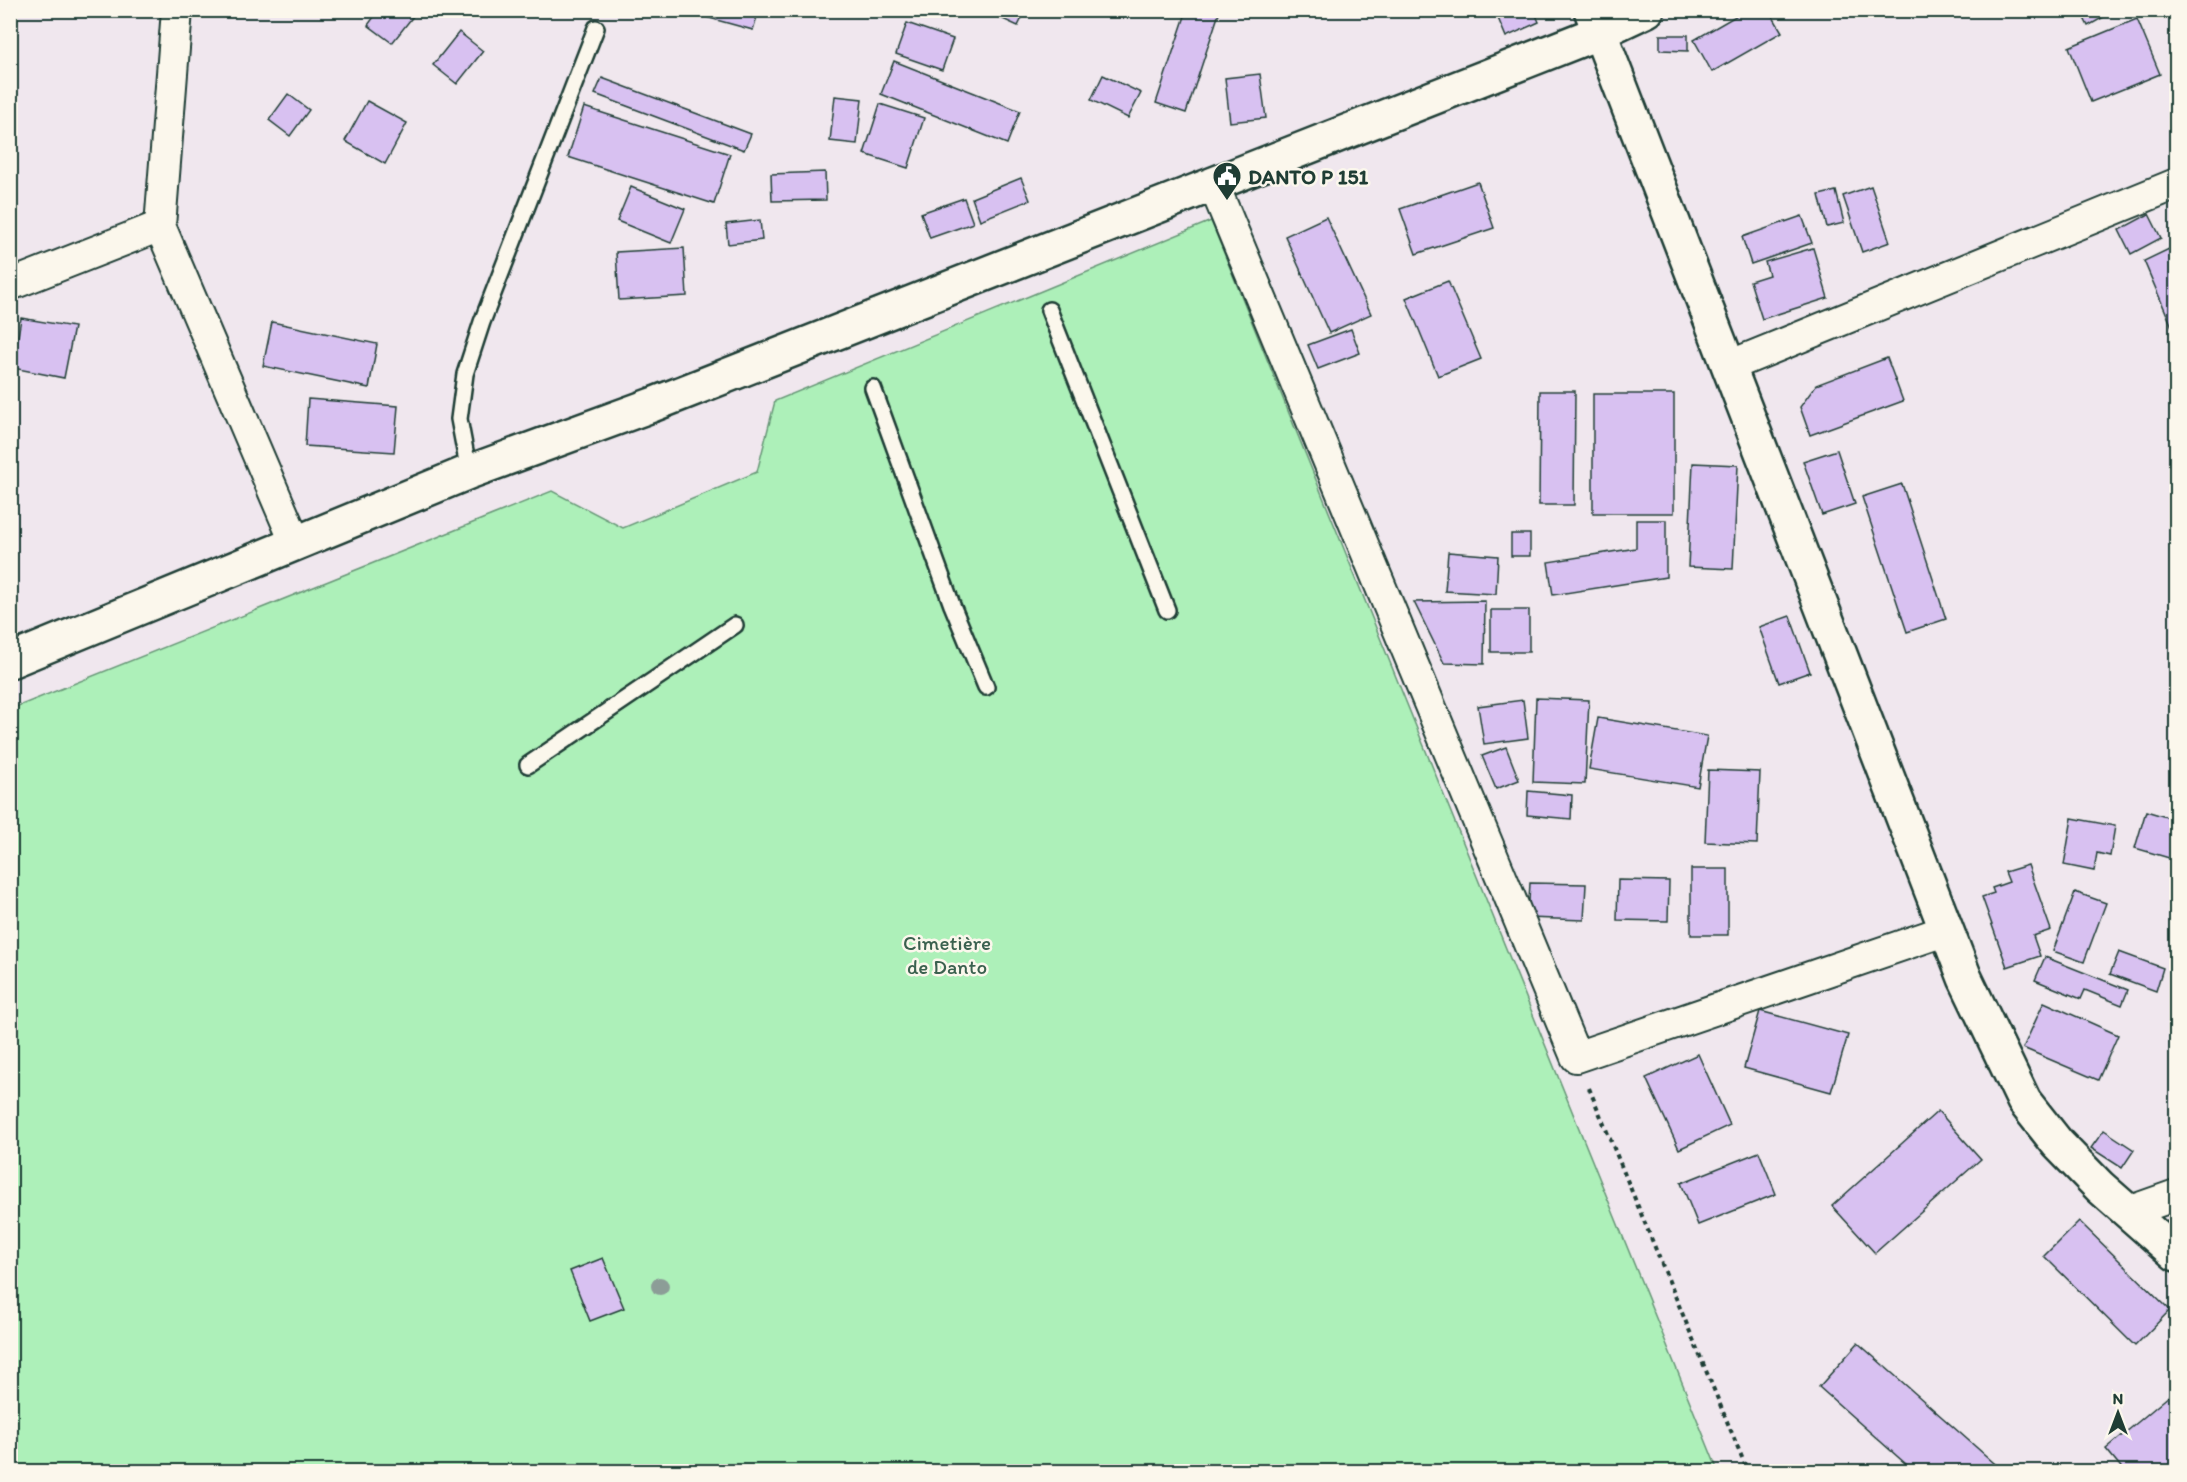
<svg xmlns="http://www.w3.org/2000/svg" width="2187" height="1482" viewBox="0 0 2187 1482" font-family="Itim,sans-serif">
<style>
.green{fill:#adf0b9;stroke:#669676;stroke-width:1.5}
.building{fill:#d8c1f1;stroke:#1f3d34;stroke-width:1.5}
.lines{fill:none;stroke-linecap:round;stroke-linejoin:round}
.lane-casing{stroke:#1f3d34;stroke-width:20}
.street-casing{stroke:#1f3d34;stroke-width:34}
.secondary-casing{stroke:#1f3d34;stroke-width:38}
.path{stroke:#1f3d34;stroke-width:4;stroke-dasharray:4.5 4.5;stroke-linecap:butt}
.lane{stroke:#fbf7ec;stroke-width:15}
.street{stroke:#fbf7ec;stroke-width:30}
.secondary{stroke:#fbf7ec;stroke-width:33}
.tree{fill:#8c9d97}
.labels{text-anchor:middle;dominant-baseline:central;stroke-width:5;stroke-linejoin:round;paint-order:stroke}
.poi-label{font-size:21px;font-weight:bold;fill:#1f3d34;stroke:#fbf7ec;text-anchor:start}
.park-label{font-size:21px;fill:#3b614f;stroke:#fbf7ec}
</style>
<rect width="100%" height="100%" fill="#f0e7ee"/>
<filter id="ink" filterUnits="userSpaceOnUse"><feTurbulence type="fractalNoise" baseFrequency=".0167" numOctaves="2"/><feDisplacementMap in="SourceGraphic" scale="12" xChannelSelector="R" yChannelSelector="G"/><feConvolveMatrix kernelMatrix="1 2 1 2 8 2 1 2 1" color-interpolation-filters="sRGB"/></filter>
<g filter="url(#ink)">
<!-- green -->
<path class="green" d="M1211,221L1718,1471L11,1472V709L552,491L623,528L757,472L775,401Z"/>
<!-- building -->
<g class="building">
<path d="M379,10H418L392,43L368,25Z"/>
<path d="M691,10H759L753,30L691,13Z"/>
<path d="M999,10H1026L1018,26L996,16Z"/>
<path d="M1187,10H1220L1186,113L1156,103Z"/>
<path d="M1534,10L1539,22L1506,37L1495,11Z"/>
<path d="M1746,10H1769L1782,32L1712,72L1694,40Z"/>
<path d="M2080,10H2116L2088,26Z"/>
<path d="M2137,19L2160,74L2091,102L2069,47Z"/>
<path d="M907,23L953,39L942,70L896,54Z"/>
<path d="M459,32L483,51L457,84L433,65Z"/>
<path d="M1660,35H1688V51L1660,50Z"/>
<path d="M894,61L1020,111L1007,144L881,94Z"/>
<path d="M1260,74L1266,118L1230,122L1225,78Z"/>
<path d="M1103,75L1141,93L1128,118L1091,100Z"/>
<path d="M602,78L751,134L744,150L595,94Z"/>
<path d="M288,94L309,110L290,136L269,120Z"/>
<path d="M835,96L862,99L857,144L830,141Z"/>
<path d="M367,101L407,123L385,164L345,141Z"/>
<path d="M880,104L924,118L908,168L864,154Z"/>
<path d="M584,107L730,154L714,204L568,157Z"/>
<path d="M825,172L826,200L772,201L771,174Z"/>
<path d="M1021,178L1030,200L980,220L972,198Z"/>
<path d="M1478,182L1494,228L1416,254L1400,209Z"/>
<path d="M1871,186L1890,242L1862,252L1843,196Z"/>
<path d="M631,187L685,209L671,243L617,221Z"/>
<path d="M1836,191L1844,223L1827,227L1819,195Z"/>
<path d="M964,198L973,223L930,238L921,213Z"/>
<path d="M2149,214L2161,238L2131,254L2119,230Z"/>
<path d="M1802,216L1812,243L1751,264L1742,237Z"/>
<path d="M1326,217L1371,314L1329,333L1285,236Z"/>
<path d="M760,220L762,240L728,244L726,224Z"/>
<path d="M684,248L687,296L619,300L616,252Z"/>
<path d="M1813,248L1828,298L1762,319L1750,281L1769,275L1765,262Z"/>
<path d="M2169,249L2176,265V336L2144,261Z"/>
<path d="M1448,281L1481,359L1438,376L1406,298Z"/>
<path d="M21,318L74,327L64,378L13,368Z"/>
<path d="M272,322L377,344L369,388L263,366Z"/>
<path d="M1351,329L1360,353L1318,369L1308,345Z"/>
<path d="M1887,358L1903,401L1810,435L1800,407L1816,385Z"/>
<path d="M1540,391H1575L1574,505H1539Z"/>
<rect x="1593" y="394" width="81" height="119"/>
<path d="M308,399L398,406L394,452L305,446Z"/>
<path d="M1837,450L1855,504L1822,515L1803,461Z"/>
<path d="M1693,463L1738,465L1733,569L1688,567Z"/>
<path d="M1902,484L1946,619L1907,632L1862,497Z"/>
<path d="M1636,520H1666V577L1553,595L1548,562L1636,548Z"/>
<rect x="1511" y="534" width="19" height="22"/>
<path d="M1448,552L1498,556L1496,594L1445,591Z"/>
<path d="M1485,601L1484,664L1444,663L1414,602Z"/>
<rect x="1491" y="610" width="38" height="42"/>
<path d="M1790,616L1810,672L1779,683L1759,627Z"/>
<path d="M1536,698L1589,700L1585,784L1533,782Z"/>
<path d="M1523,700L1528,738L1484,744L1478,706Z"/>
<path d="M1598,718L1707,736L1698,787L1589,769Z"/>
<path d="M1506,747L1519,780L1496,789L1482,756Z"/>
<path d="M1708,770L1760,772L1757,844L1705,842Z"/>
<path d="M1528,791L1572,795L1571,819L1527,815Z"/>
<path d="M2146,811L2173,819L2169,831L2176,833V860L2135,848Z"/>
<path d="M2072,818L2115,826L2110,856L2097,853L2094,871L2064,865Z"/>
<path d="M2028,865L2051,930L2033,936L2040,956L2007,967L1982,897L1994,893L1992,888L2009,882L2005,872Z"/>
<rect x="1691" y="869" width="37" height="66"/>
<path d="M1618,880L1669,881L1668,921L1617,920Z"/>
<path d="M1530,883L1586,884L1584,920L1528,918Z"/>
<path d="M2075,892L2106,903L2084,962L2053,951Z"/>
<path d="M2119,952L2163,968L2156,991L2110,974Z"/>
<path d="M2045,957L2128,990L2122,1005L2085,990L2081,999L2035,980Z"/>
<path d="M2044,1002L2118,1035L2098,1080L2023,1048Z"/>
<path d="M1760,1011L1848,1035L1831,1092L1744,1068Z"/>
<path d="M1698,1054L1730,1125L1679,1149L1646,1078Z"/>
<path d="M1938,1111L1981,1159L1875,1253L1832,1206Z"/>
<path d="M2104,1130L2134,1150L2122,1168L2091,1148Z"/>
<path d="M1759,1152L1776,1194L1698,1225L1681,1183Z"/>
<path d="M2079,1221L2170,1310L2135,1346L2044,1256Z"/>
<path d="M603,1258L624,1308L590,1321L570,1271Z"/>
<path d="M1858,1343L2002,1470L2000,1472H1915L1819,1387Z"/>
<path d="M2176,1390V1461L2164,1472H2125L2106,1449Z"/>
</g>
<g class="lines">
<!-- lane casing -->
<g class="lane-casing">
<g id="lane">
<path d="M1049,310L1167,610"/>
<path d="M873,388L952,605L986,687"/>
<path d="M469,472L459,419L465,374L482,322L596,28"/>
<path d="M528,765L735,625"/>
</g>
</g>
<!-- street casing -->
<g class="street-casing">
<g id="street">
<path d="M177,10L160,226L296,544"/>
<path d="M1213,183L1576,1057L1947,930"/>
<path d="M10,285L160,226"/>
<path d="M1729,366L2176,184"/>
<path d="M2128,1212L2176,1195"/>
</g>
</g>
<!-- secondary casing -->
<g class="secondary-casing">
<g id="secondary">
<path d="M1591,10L1965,978L2024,1101L2058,1144L2100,1187L2176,1254"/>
<path d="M10,661L469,472L652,405L1600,32L1647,10"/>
</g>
</g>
<!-- path -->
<path class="path" d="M1589,1088L1748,1472"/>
<!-- lane -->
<use href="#lane" class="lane"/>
<!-- street -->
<use href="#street" class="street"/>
<!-- secondary -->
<use href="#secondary" class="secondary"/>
</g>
<!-- trees -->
<circle class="tree" cx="660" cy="1286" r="9"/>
</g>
<!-- icons -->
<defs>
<g id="civic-pin" transform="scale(1.5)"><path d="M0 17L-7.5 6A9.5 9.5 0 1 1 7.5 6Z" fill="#1f3d34" stroke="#fbf7ec"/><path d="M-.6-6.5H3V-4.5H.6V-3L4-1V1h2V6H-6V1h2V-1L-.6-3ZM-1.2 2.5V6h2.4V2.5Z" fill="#fff"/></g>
</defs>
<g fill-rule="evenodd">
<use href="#civic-pin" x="1227" y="176"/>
</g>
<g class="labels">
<!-- poi labels -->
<g class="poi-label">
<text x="1248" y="176">DANTO P 151</text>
</g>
<!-- park labels -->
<g class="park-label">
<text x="947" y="942">Cimetière<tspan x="947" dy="24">de Danto</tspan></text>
</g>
</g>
<!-- margin -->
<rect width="2187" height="1482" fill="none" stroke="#fbf7ec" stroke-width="36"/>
<rect x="18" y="18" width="2151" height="1446" fill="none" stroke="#1f3d34" stroke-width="2" filter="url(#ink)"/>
<!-- north arrow -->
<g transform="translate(2118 1413)" stroke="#fbf7ec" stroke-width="4.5" paint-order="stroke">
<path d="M0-4.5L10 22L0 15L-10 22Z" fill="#1f3d34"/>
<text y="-9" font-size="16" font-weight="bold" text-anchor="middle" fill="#1f3d34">N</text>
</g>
</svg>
